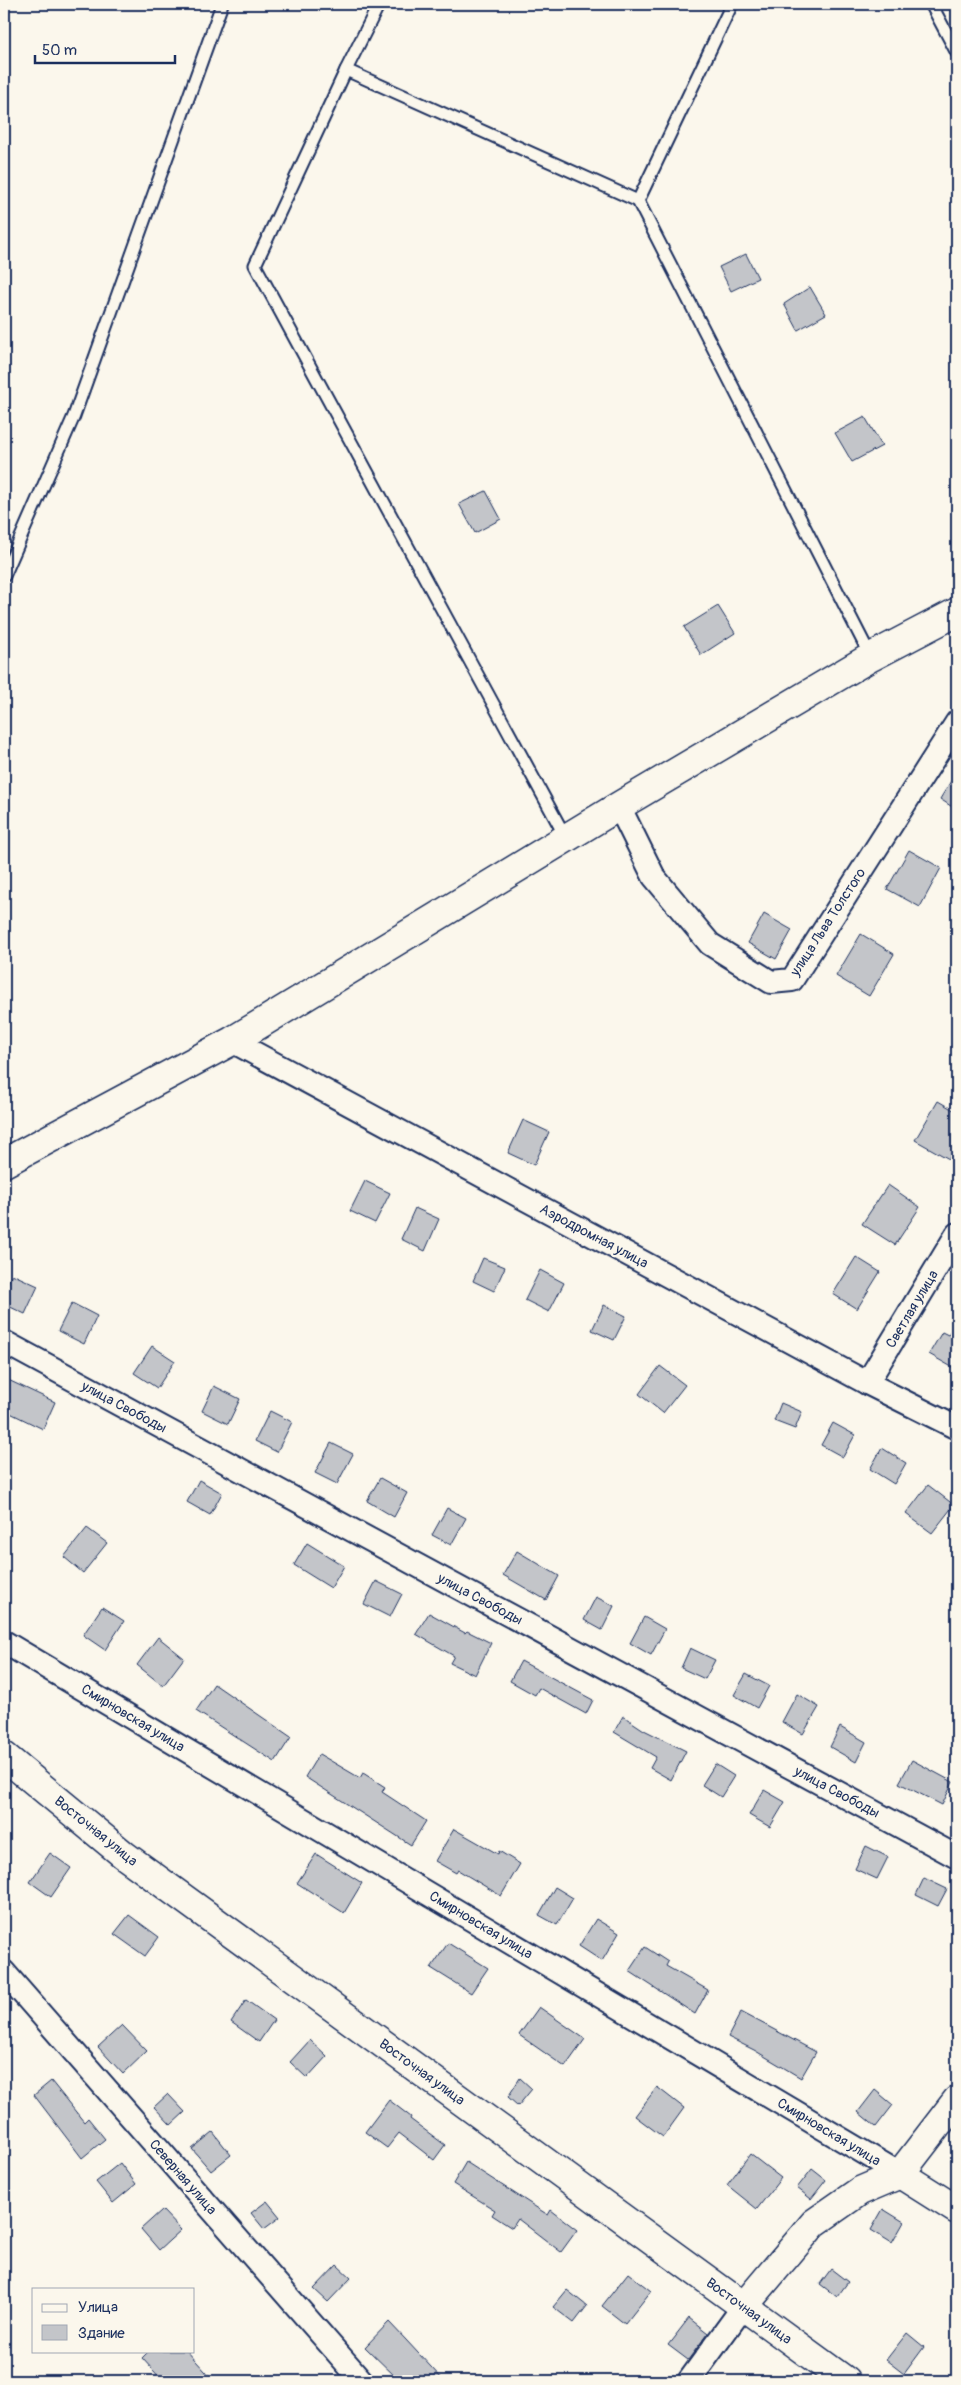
<svg xmlns="http://www.w3.org/2000/svg" width="961" height="2385" viewBox="0 0 961 2385" font-family="Pangolin,sans-serif">
<style>
.building{fill:#c3c5c9;stroke:#1b2f5e}
.lines{fill:none;stroke-linecap:round;stroke-linejoin:round}
.service-casing{stroke:#1b2f5e;stroke-width:15}
.minor-casing{stroke:#1b2f5e;stroke-width:26}
.tertiary-casing{stroke:#1b2f5e;stroke-width:31}
.secondary-casing{stroke:#1b2f5e;stroke-width:31}
.service{stroke:#fbf7ec;stroke-width:11}
.minor{stroke:#fbf7ec;stroke-width:22}
.tertiary{stroke:#fbf7ec;stroke-width:28}
.secondary{stroke:#fbf7ec;stroke-width:28}
.labels{text-anchor:middle;dominant-baseline:central;stroke-width:4.5;stroke-linejoin:round;paint-order:stroke}
.street-label{font-size:14px;fill:#1b2f5e;stroke:#fbf7ec}
</style>
<rect width="100%" height="100%" fill="#fbf7ec"/>
<filter id="ink" filterUnits="userSpaceOnUse"><feTurbulence type="fractalNoise" baseFrequency=".02" numOctaves="2"/><feDisplacementMap in="SourceGraphic" scale="10" xChannelSelector="R" yChannelSelector="G"/><feConvolveMatrix kernelMatrix="1 2 1 2 8 2 1 2 1" color-interpolation-filters="sRGB"/></filter>
<g filter="url(#ink)">
<!-- building -->
<g class="building">
<path d="M746,254L758,278L731,291L719,267Z"/>
<path d="M810,287L826,314L798,330L784,304Z"/>
<path d="M865,417L882,446L852,462L835,433Z"/>
<path d="M486,491L501,519L475,533L459,504Z"/>
<path d="M718,606L735,633L701,655L684,627Z"/>
<path d="M957,771V810L940,799Z"/>
<path d="M909,850L941,868L920,907L887,889Z"/>
<path d="M764,914L792,930L776,959L748,943Z"/>
<path d="M861,934L894,954L869,996L836,976Z"/>
<path d="M938,1101L957,1112V1144L949,1159L915,1140Z"/>
<path d="M523,1120L549,1132L534,1165L508,1153Z"/>
<path d="M365,1181L390,1193L375,1223L350,1211Z"/>
<path d="M888,1185L920,1207L895,1245L862,1224Z"/>
<path d="M415,1208L439,1219L425,1251L401,1239Z"/>
<path d="M856,1257L880,1272L857,1309L833,1294Z"/>
<path d="M483,1258L505,1267L494,1291L473,1281Z"/>
<path d="M540,1270L564,1283L549,1312L525,1300Z"/>
<path d="M12,1274L38,1286L25,1314L4,1304V1292Z"/>
<path d="M72,1303L97,1316L84,1344L58,1331Z"/>
<path d="M604,1305L626,1316L614,1340L592,1330Z"/>
<path d="M957,1320V1370L929,1354L942,1332L948,1335Z"/>
<path d="M152,1346L175,1361L157,1388L134,1373Z"/>
<path d="M660,1366L685,1385L663,1413L639,1394Z"/>
<path d="M4,1378L55,1402L43,1429L4,1410Z"/>
<path d="M214,1386L240,1399L228,1424L202,1411Z"/>
<path d="M781,1403L802,1412L795,1429L774,1421Z"/>
<path d="M270,1411L292,1422L277,1452L255,1441Z"/>
<path d="M833,1423L855,1435L843,1457L821,1445Z"/>
<path d="M331,1443L353,1454L337,1484L315,1473Z"/>
<path d="M882,1448L906,1463L894,1484L870,1469Z"/>
<path d="M380,1478L407,1493L394,1517L367,1501Z"/>
<path d="M199,1480L222,1493L210,1515L187,1502Z"/>
<path d="M928,1485L954,1505L932,1533L906,1514Z"/>
<path d="M447,1508L466,1518L451,1545L432,1535Z"/>
<path d="M87,1528L107,1543L83,1573L64,1557Z"/>
<path d="M307,1543L344,1566L331,1588L294,1565Z"/>
<path d="M517,1551L559,1576L546,1600L503,1575Z"/>
<path d="M376,1581L402,1594L390,1617L364,1604Z"/>
<path d="M596,1597L614,1606L602,1630L584,1620Z"/>
<path d="M102,1607L124,1621L105,1650L83,1635Z"/>
<path d="M429,1613L465,1633L467,1631L491,1643L475,1675L450,1663L454,1656L416,1634Z"/>
<path d="M644,1617L665,1629L651,1655L630,1643Z"/>
<path d="M158,1637L184,1658L163,1686L137,1665Z"/>
<path d="M690,1648L715,1660L705,1679L681,1668Z"/>
<path d="M521,1661L593,1700L586,1714L539,1688L535,1695L510,1681Z"/>
<path d="M746,1674L769,1686L757,1708L734,1695Z"/>
<path d="M214,1684L291,1737L275,1762L196,1711Z"/>
<path d="M797,1694L819,1707L803,1734L782,1722Z"/>
<path d="M623,1716L644,1730L686,1751L671,1780L650,1768L656,1757L614,1732Z"/>
<path d="M840,1727L866,1742L856,1762L830,1747Z"/>
<path d="M319,1754L360,1778L363,1773L385,1787L382,1792L426,1821L411,1845L305,1777Z"/>
<path d="M912,1760L953,1782L942,1805L899,1783Z"/>
<path d="M715,1764L734,1776L721,1797L702,1785Z"/>
<path d="M764,1790L785,1802L770,1827L749,1815Z"/>
<path d="M454,1829L498,1854L499,1851L520,1864L501,1896L458,1870L456,1873L435,1861Z"/>
<path d="M866,1846L888,1857L877,1879L855,1869Z"/>
<path d="M50,1853L71,1868L51,1897L30,1882Z"/>
<path d="M316,1854L362,1883L344,1913L297,1883Z"/>
<path d="M924,1878L947,1889L938,1906L916,1895Z"/>
<path d="M555,1887L573,1898L557,1925L539,1915Z"/>
<path d="M129,1915L159,1937L145,1956L114,1934Z"/>
<path d="M596,1919L619,1933L602,1961L579,1946Z"/>
<path d="M448,1943L488,1968L471,1993L431,1968Z"/>
<path d="M645,1947L668,1962L666,1966L708,1990L695,2014L629,1971Z"/>
<path d="M246,2000L274,2020L259,2042L231,2022Z"/>
<path d="M539,2007L585,2039L565,2067L519,2035Z"/>
<path d="M741,2012L816,2052L801,2078L754,2050L728,2037Z"/>
<path d="M122,2025L147,2051L123,2074L98,2047Z"/>
<path d="M310,2040L327,2056L307,2078L290,2062Z"/>
<path d="M520,2078L532,2089L518,2106L508,2097Z"/>
<path d="M51,2081L84,2122L88,2118L105,2139L82,2158L34,2095Z"/>
<path d="M657,2087L684,2108L663,2137L635,2116Z"/>
<path d="M875,2090L893,2105L876,2127L858,2112Z"/>
<path d="M168,2094L185,2112L171,2125L154,2107Z"/>
<path d="M389,2100L411,2117L410,2119L445,2145L434,2160L399,2133L387,2148L365,2132Z"/>
<path d="M213,2132L231,2155L211,2171L192,2149Z"/>
<path d="M750,2154L781,2178L757,2209L727,2185Z"/>
<path d="M466,2162L548,2215L551,2210L577,2230L561,2252L518,2219L512,2228L492,2215L495,2210L453,2184Z"/>
<path d="M120,2163L136,2184L113,2203L96,2182Z"/>
<path d="M812,2169L826,2180L811,2199L797,2188Z"/>
<path d="M267,2201L280,2217L264,2229L251,2213Z"/>
<path d="M883,2209L904,2222L892,2243L871,2230Z"/>
<path d="M162,2210L181,2230L159,2250L141,2229Z"/>
<path d="M337,2265L351,2278L328,2302L314,2289Z"/>
<path d="M831,2269L848,2282L837,2297L820,2284Z"/>
<path d="M628,2273L651,2291L625,2324L602,2306Z"/>
<path d="M567,2290L587,2306L574,2323L553,2307Z"/>
<path d="M689,2318L708,2333L688,2360L668,2345Z"/>
<path d="M389,2322L406,2340L444,2381H400L365,2347Z"/>
<path d="M907,2333L924,2347L904,2374L886,2360Z"/>
<path d="M149,2351H187L214,2381H163L142,2358Z"/>
</g>
<g class="lines">
<!-- service casing -->
<g class="service-casing">
<g id="service">
<path d="M379,4L346,70L638,201L871,657"/>
<path d="M931,4L957,53"/>
<path d="M346,70L255,265L566,838"/>
<path d="M638,201L732,4"/>
<path d="M4,576L74,416L222,4"/>
</g>
</g>
<!-- minor casing -->
<g class="minor-casing">
<g id="minor">
<path d="M619,806L654,877L710,944L771,982L792,980L957,722"/>
<path d="M232,1041L867,1383L957,1428"/>
<path d="M4,1342L957,1857"/>
<path d="M867,1383L957,1234"/>
<path d="M4,1642L900,2174"/>
<path d="M4,1972L362,2381"/>
<path d="M689,2381L743,2307"/>
</g>
</g>
<!-- tertiary casing -->
<g class="tertiary-casing">
<g id="tertiary">
<path d="M4,1163L232,1041L619,806L871,657L957,612"/>
<path d="M900,2174L957,2210"/>
<path d="M743,2307L814,2223L860,2191L900,2174L957,2100"/>
</g>
</g>
<!-- secondary casing -->
<g class="secondary-casing">
<path id="secondary" d="M4,1756L124,1855L846,2381"/>
</g>
<!-- service -->
<use href="#service" class="service"/>
<!-- minor -->
<use href="#minor" class="minor"/>
<!-- tertiary -->
<use href="#tertiary" class="tertiary"/>
<!-- secondary -->
<use href="#secondary" class="secondary"/>
</g>
</g>
<g class="labels">
<!-- street labels -->
<g class="street-label">
<text transform="translate(828 922) rotate(-57)">улица Льва Толстого</text>
<text transform="translate(594 1236) rotate(28)">Аэродромная улица</text>
<text transform="translate(912 1309) rotate(-59)">Светлая улица</text>
<text transform="translate(124 1407) rotate(28)">улица Свободы</text>
<text transform="translate(480 1599) rotate(28)">улица Свободы</text>
<text transform="translate(133 1718) rotate(31)">Смирновская улица</text>
<text transform="translate(837 1792) rotate(28)">улица Свободы</text>
<text transform="translate(96 1831) rotate(39)">Восточная улица</text>
<text transform="translate(481 1925) rotate(31)">Смирновская улица</text>
<text transform="translate(422 2072) rotate(36)">Восточная улица</text>
<text transform="translate(829 2132) rotate(31)">Смирновская улица</text>
<text transform="translate(183 2177) rotate(49)">Северная улица</text>
<text transform="translate(749 2311) rotate(36)">Восточная улица</text>
</g>
</g>
<!-- margin -->
<rect width="961" height="2385" fill="none" stroke="#fbf7ec" stroke-width="20"/>
<rect x="10" y="10" width="941" height="2365" fill="none" stroke="#1b2f5e" stroke-width="2" filter="url(#ink)"/>
<!-- legend -->
<rect x="32" y="2288" width="162" height="65" fill="#fbf7ec" stroke="#a1a7b3"/>
<rect x="42" y="2304" width="25" height="8" fill="#fbf7ec" stroke="#a1a7b3"/>
<text x="78" y="2312" font-size="15" fill="#1b2f5e">Улица</text>
<rect x="42" y="2325" width="25" height="15" fill="#c3c5c9" stroke="#a1a7b3"/>
<text x="78" y="2338" font-size="15" fill="#1b2f5e">Здание</text>
<!-- scale -->
<path d="M35 55v8h140v-8" fill="none" stroke="#1b2f5e" stroke-width="2.5"/>
<text x="42" y="55" font-size="15" fill="#1b2f5e" stroke="#fbf7ec" stroke-width="4" paint-order="stroke">50 m</text>
</svg>
